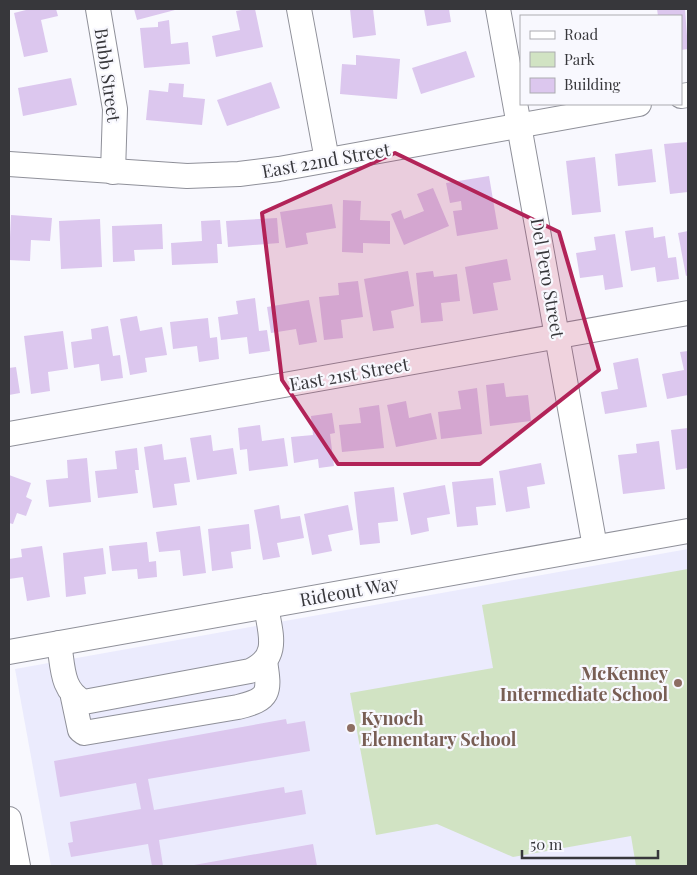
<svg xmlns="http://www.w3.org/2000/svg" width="697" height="875" viewBox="0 0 697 875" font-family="'Playfair Display',serif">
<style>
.built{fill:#ebebfd}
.green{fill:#d1e3c3}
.building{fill:#dcc7ee}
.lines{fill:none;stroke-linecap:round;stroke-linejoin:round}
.minor-casing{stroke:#8f9099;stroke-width:26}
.minor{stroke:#fff;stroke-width:24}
.marked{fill:#b22358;fill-opacity:0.2;stroke:#b22358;stroke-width:4;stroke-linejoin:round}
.education-dot{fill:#8d6e63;stroke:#f8f8fe;stroke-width:2}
.labels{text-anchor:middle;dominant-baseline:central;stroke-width:4.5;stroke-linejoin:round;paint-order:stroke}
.street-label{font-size:18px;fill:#37373b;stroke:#f8f8fe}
.education-label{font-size:18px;font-weight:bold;fill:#785e54;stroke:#f8f8fe;text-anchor:end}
</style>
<rect width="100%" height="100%" fill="#f8f8fe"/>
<!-- built -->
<path class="built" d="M688,549V866H51L15,669Z"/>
<!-- green -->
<path class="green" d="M688,569V866H636L631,836L513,857L437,824L376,835L350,693L493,668L482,605Z"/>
<!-- building -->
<g class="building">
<path d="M30,9H56L58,16L41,20L48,52L24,57L14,13Z"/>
<path d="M134,9H174L175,10L137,20Z"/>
<path d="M248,9H255L263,47L216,57L212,36L240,30L236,11Z"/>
<path d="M350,9H373L376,35L353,38Z"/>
<path d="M424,9H449L451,22L427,26Z"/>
<path d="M657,9H685L688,49L681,50V16H658Z"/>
<path d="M169,20L171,44L188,42L190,64L144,68L140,28L158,27V22Z"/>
<path d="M466,51L475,77L421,94L412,68Z"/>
<path d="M356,55L400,59L397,99L340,94L342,64L356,65Z"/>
<path d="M71,78L77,105L23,116L18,88Z"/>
<path d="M271,82L280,108L227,126L217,100Z"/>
<path d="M169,83L184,84L183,97L205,99L202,125L146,120L149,90L168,92Z"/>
<path d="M688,142V192L670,194L664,144Z"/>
<path d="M652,149L656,182L618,186L615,154Z"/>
<path d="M595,157L601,212L572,215L566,161Z"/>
<path d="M489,176L498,229L457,236L453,211L462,210L461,201L450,203L446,183Z"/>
<path d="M433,188L449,226L404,245L391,214L401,210L404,219L424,211L417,194Z"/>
<path d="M343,200L361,201L360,220L390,221V244L363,243V253L342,252Z"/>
<path d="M332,204L336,228L306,233L308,244L286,248L280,212Z"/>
<path d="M11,215L52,218L50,241L31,240L30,261L9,260Z"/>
<path d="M277,218L279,243L228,247L226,221Z"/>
<path d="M100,219L102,267L61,269L59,221Z"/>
<path d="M220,220L222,244H217L218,263L172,265L171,243L202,241L201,221Z"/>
<path d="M162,224L163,249L134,250L135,261L113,262L112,226Z"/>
<path d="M653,227L654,238L665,236L668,258L676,257L679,279L657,282L655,267L631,271L625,231Z"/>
<path d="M688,231V275L686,276L678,233Z"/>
<path d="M615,234L623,287L605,290L603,275L580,278L576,253L596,250L594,237Z"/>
<path d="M507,259L511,280L493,283L498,310L473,314L465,267Z"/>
<path d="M408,271L414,306L391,311L394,328L373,331L364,279Z"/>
<path d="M433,271L434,277L457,274L460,301L441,303L443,321L421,323L416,273Z"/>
<path d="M358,281L363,317L341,320L343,338L324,340L319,297L339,295L338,283Z"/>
<path d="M255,298L259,331L267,330L270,351L249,354L247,337L221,340L218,317L238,314L236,301Z"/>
<path d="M309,300L317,342L299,345L296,329L271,333L267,307Z"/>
<path d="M137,316L140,331L162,327L167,355L145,358L147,372L130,375L120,319Z"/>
<path d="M208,318L210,338L217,337L219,359L199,362L197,346L173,349L170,322Z"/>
<path d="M108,326L113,356L120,355L123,378L101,381L99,364L74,368L71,342L92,339L91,329Z"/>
<path d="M63,331L68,369L48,372L50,391L31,394L24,336Z"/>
<path d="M688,351V395L667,399L662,374L684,370L680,352Z"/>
<path d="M638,358L647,407L605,414L601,392L618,389L613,363Z"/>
<path d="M16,367L20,393L9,395V368Z"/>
<path d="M504,383L506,397L528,395L531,421L490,426L486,385Z"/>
<path d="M477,388L482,434L441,439L438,412L461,409L458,391Z"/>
<path d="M406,401L409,418L431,413L437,439L396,447L387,405Z"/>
<path d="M379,405L384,448L342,452L339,425L361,423L359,408Z"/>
<path d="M332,413L335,433L330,434L334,466L319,468L318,459L294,463L291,437L313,435L311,416Z"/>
<path d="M260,425L262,441L284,438L288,466L249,471L247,449L240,450L238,428Z"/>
<path d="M688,428V468L676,470L671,430Z"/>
<path d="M211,435L213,451L233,448L237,474L197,480L190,438Z"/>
<path d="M659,441L665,489L623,494L618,455L637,453L636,444Z"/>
<path d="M162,444L164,460L186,457L190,482L174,484L177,505L153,508L144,447Z"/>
<path d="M137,448L139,470H135L138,493L98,498L95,471L117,469L115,451Z"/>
<path d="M87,458L91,502L49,507L46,480L68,478L67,460Z"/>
<path d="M541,463L545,484L527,487L530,508L506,512L499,471Z"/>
<path d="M9,475L31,483L26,497L32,500L26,516L17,513L13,524L9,523Z"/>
<path d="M493,478L496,505L476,507L478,525L457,527L452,482Z"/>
<path d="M445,485L450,514L427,518L429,531L411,535L403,493Z"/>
<path d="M394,487L398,521L378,523L380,543L360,545L354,492Z"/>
<path d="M279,505L281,519L300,516L304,538L277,543L280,557L263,560L254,510Z"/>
<path d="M348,505L353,530L328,535L332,551L312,555L304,514Z"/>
<path d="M249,524L251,549L231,552L233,568L212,571L208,529Z"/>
<path d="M200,526L206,573L183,576L180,550L159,552L156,532Z"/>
<path d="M147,542L149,562L156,561L157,577L138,579L137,569L112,571L109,546Z"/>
<path d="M42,546L50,597L27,601L23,577L9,579V559L22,557L21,549Z"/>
<path d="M103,548L106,574L84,577L86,594L66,597L63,553Z"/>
<path d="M286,719L287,724L305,721L310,751L148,779L154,810L284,787L285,793L302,790L306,814L159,840L163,866H152L148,844L71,857L68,843L73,842L70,822L141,809L136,783L60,797L54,761Z"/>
<path d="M313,844L317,866H194V865Z"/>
</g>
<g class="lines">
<!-- minor casing -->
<g class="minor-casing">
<g id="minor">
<path d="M98,9L115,109L113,172"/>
<path d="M299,9L327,160"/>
<path d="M498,9L595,547"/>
<path d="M681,96L688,95"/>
<path d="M9,164L187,176L239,174L279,169L639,104"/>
<path d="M9,434L688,313"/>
<path d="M59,643C63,666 61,691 84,702L250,671C281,657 270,633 266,606"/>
<path d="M9,652L688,531"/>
<path d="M73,697L80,730L84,733L238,707C270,699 270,693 265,661"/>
<path d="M9,819L18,866"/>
</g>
</g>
<!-- minor -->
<use href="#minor" class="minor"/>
</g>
<!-- marked area -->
<path class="marked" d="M395,153L559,232L599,370L480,464H338L282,380L262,213Z"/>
<!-- markers -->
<g class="education-dot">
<circle cx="678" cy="683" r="5"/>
<circle cx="351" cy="728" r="5"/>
</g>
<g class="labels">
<!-- street labels -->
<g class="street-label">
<text transform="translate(108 75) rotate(82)">Bubb Street</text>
<text transform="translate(326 160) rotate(-10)">East 22nd Street</text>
<text transform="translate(548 278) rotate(80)">Del Pero Street</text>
<text transform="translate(349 374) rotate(-10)">East 21st Street</text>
<text transform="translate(349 591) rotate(-10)">Rideout Way</text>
</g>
<!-- education labels -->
<g class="education-label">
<text x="668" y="673">McKenney<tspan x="668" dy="21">Intermediate School</tspan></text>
<text x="361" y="718" text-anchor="start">Kynoch<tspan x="361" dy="21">Elementary School</tspan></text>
</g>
</g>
<!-- border -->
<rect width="697" height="875" fill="none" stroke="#37373b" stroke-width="20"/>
<!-- legend -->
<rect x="520" y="15" width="162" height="90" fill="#f8f8fe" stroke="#ababb0"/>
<rect x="530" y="31" width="25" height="8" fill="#ffffff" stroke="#ababb0"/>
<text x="564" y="40" font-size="15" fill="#37373b">Road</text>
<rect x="530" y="52" width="25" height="15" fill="#d1e3c3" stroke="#ababb0"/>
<text x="564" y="65" font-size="15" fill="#37373b">Park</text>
<rect x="530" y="78" width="25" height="15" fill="#dcc7ee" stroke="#ababb0"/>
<text x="564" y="90" font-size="15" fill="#37373b">Building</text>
<!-- scale -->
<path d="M522 850v8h136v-8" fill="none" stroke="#37373b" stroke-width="2.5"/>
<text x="530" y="850" font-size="15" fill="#37373b" stroke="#f8f8fe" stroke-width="4" paint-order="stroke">50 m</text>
</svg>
